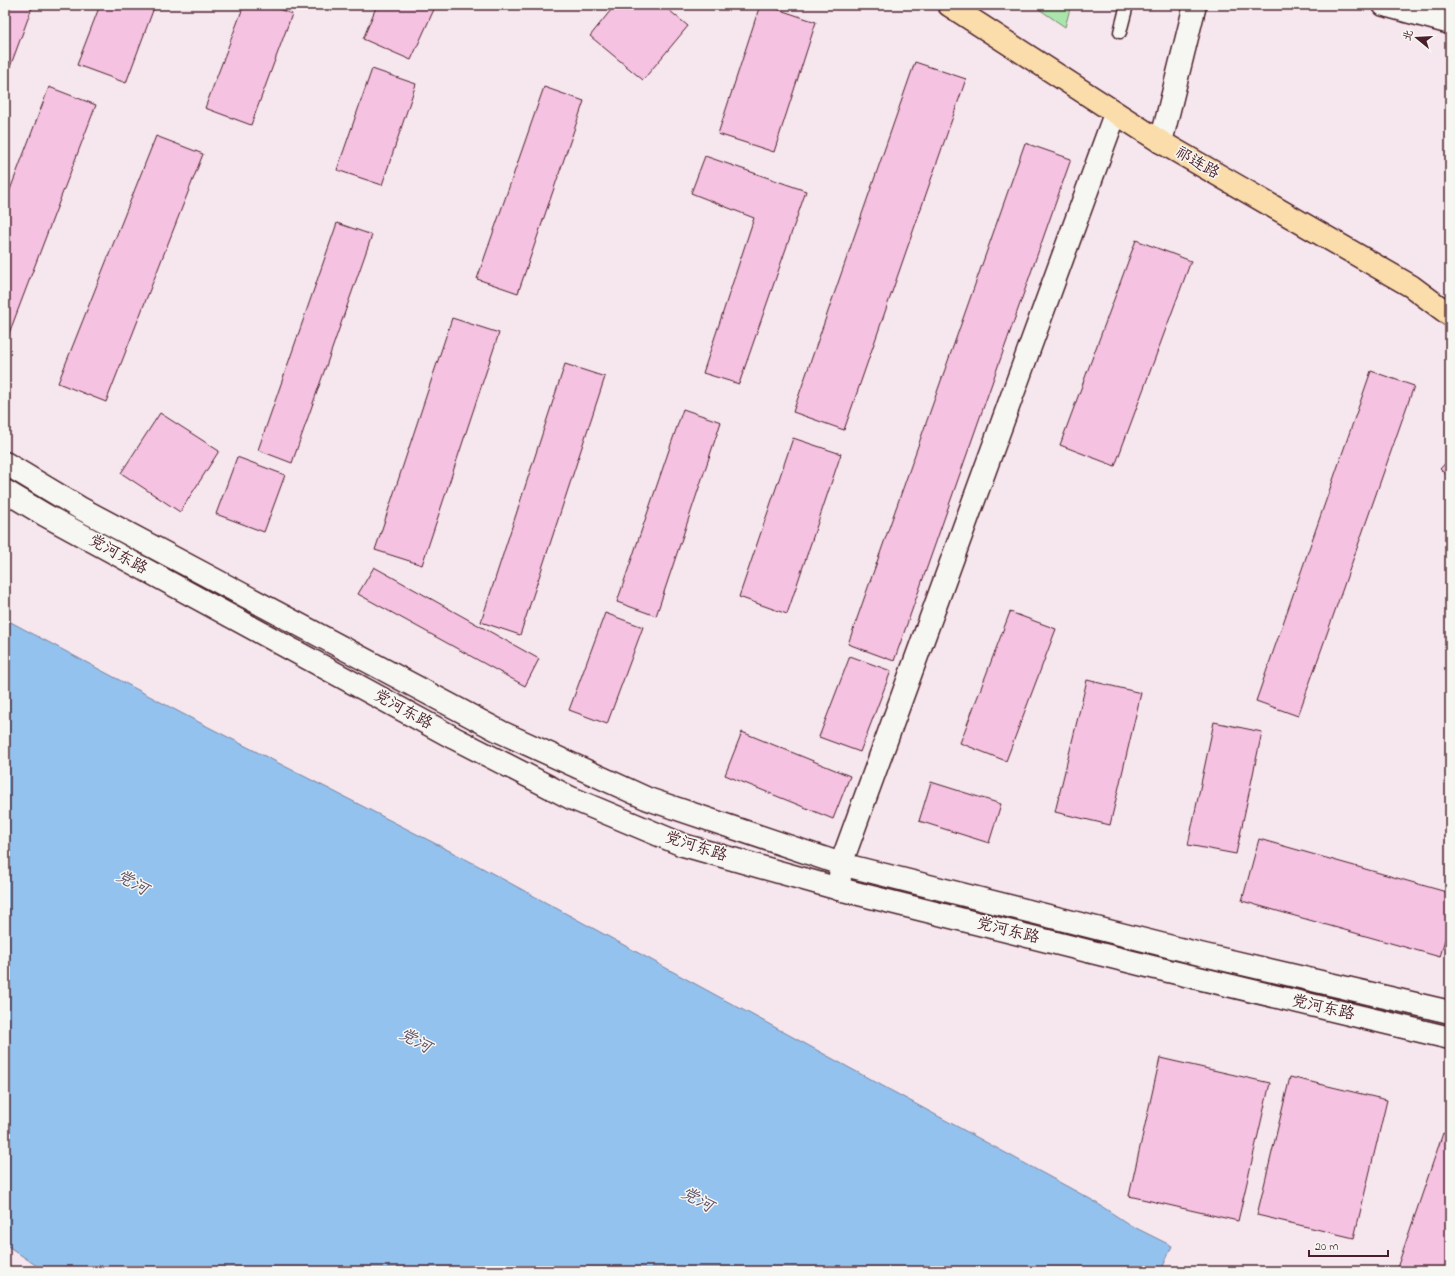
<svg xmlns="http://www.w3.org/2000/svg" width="1455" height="1276" viewBox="0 0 1455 1276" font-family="'Indie Flower','LXGW WenKai TC',sans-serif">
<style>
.green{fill:#aae6ac;stroke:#7a826c}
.water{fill:#94c2ee;stroke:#7681a0}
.building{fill:#f5c2e1;stroke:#4a1f2b}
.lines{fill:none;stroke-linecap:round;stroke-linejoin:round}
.lane-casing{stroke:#4a1f2b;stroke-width:15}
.street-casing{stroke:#4a1f2b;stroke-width:25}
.secondary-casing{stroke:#4a1f2b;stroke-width:25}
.highway-casing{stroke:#4a1f2b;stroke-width:25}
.lane{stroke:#f6f6f2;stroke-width:12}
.street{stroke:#f6f6f2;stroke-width:22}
.secondary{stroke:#f6f6f2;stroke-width:22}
.highway{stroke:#faddab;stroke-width:22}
.labels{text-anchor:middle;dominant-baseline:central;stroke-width:3;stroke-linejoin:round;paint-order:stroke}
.street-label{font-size:16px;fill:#4a1f2b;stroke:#f6f6f2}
.water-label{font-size:17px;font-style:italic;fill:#605066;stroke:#f6f6f2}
</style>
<rect width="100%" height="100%" fill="#f6e6ed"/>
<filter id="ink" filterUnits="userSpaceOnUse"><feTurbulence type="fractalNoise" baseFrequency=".025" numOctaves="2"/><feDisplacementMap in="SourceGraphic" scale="8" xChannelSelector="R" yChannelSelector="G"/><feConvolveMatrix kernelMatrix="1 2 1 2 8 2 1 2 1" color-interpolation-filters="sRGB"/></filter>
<g filter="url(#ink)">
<!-- green -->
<path class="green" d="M1033,5H1071L1065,27Z"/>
<!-- water -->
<path class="water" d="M5,619L183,714L475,864L1092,1200L1130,1225L1172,1246L1161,1271H44L5,1244Z"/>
<!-- building -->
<g class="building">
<path d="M5,5H33L10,67L5,65Z"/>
<path d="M100,5H155L126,83L77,65Z"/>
<path d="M244,5H268L292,14L251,125L205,108Z"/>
<path d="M377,5H436L411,60L363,39Z"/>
<path d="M615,5H663L688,26L643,80L590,36Z"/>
<path d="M760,5H765L816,22L774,152L718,134Z"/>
<path d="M915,62L966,79L844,430L793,412Z"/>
<path d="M372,69L416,84L382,185L337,170Z"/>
<path d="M49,87L96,105L5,344V203Z"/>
<path d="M544,87L584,101L518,293L477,279Z"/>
<path d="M156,136L203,154L106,402L58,383Z"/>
<path d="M1025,143L1071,159L894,661L848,644Z"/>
<path d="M705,156L806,191L739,384L703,373L754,218L691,193Z"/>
<path d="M337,223L372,235L292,463L258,450Z"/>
<path d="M1136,240L1191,261L1115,466L1060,445Z"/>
<path d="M452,318L499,333L422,565L375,550Z"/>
<path d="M565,364L605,377L520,635L481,622Z"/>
<path d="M1371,371L1414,386L1298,716L1256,701Z"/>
<path d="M683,409L721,422L656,616L617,602Z"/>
<path d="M160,413L219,451L180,512L121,473Z"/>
<path d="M793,438L841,454L787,614L739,597Z"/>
<path d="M237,457L285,475L264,532L216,514Z"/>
<path d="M1450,458V478L1440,469Z"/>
<path d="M374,567L539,659L525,686L358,594Z"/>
<path d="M1010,612L1056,629L1006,761L960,743Z"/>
<path d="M605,613L643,627L607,724L569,710Z"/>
<path d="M850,656L891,671L860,752L819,737Z"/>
<path d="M1087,680L1141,693L1110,825L1055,812Z"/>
<path d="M1214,722L1262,732L1236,854L1188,845Z"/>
<path d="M742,732L850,776L833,819L725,775Z"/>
<path d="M931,782L1001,804L989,843L919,821Z"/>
<path d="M1259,839L1450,893V921L1440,957L1242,901Z"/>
<path d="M1160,1058L1270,1083L1238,1221L1129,1196Z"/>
<path d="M1290,1077L1387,1100L1354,1238L1257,1215Z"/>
<path d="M1443,1133L1450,1136V1271H1396Z"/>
</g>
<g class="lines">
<!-- lane casing -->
<g class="lane-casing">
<path id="lane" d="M1120,32L1127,5"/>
</g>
<!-- street casing -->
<g class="street-casing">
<g id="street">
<path d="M1384,5L1450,23"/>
<path d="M1161,142L1195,5"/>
<path d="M839,889L841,864L1115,114"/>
</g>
</g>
<!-- secondary casing -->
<g class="secondary-casing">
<g id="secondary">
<path d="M5,463L80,508L501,732L648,799L841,864L1200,954L1450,1012"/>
<path d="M5,491L45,515L454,738L571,798L683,845L839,889L1156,968L1450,1038"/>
</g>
</g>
<!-- highway casing -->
<g class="highway-casing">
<path id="highway" d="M949,5L1161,142L1411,286L1450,315"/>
</g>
<!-- lane -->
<use href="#lane" class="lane"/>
<!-- street -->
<use href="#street" class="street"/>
<!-- secondary -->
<use href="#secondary" class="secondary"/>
<!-- highway -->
<use href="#highway" class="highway"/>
</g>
</g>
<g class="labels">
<!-- street labels -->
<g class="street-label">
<text transform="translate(1197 163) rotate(30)">祁连路</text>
<text transform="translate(118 555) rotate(29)">党河东路</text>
<text transform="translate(403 710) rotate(29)">党河东路</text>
<text transform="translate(696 847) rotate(18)">党河东路</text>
<text transform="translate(1008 931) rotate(14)">党河东路</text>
<text transform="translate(1323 1008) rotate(13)">党河东路</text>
</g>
<!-- water labels -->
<g class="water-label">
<text transform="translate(132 883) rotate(29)">党河</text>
<text transform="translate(415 1041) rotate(29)">党河</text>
<text transform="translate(697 1200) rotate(29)">党河</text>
</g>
</g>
<!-- margin -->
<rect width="1455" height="1276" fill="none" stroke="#f6f6f2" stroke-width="20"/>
<rect x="10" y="10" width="1435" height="1256" fill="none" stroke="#4a1f2b" stroke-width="1.5" filter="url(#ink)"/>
<!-- north arrow -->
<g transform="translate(1417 38) rotate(288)" stroke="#f6f6f2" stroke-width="3" paint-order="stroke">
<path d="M0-3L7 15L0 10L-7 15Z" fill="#4a1f2b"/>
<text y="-6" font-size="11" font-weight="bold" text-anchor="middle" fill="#4a1f2b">北</text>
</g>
<!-- scale -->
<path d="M1309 1250v6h79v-6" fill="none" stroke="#4a1f2b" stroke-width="2"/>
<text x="1315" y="1250" font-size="12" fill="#4a1f2b" stroke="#f6f6f2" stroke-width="3" paint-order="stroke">20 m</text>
</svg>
